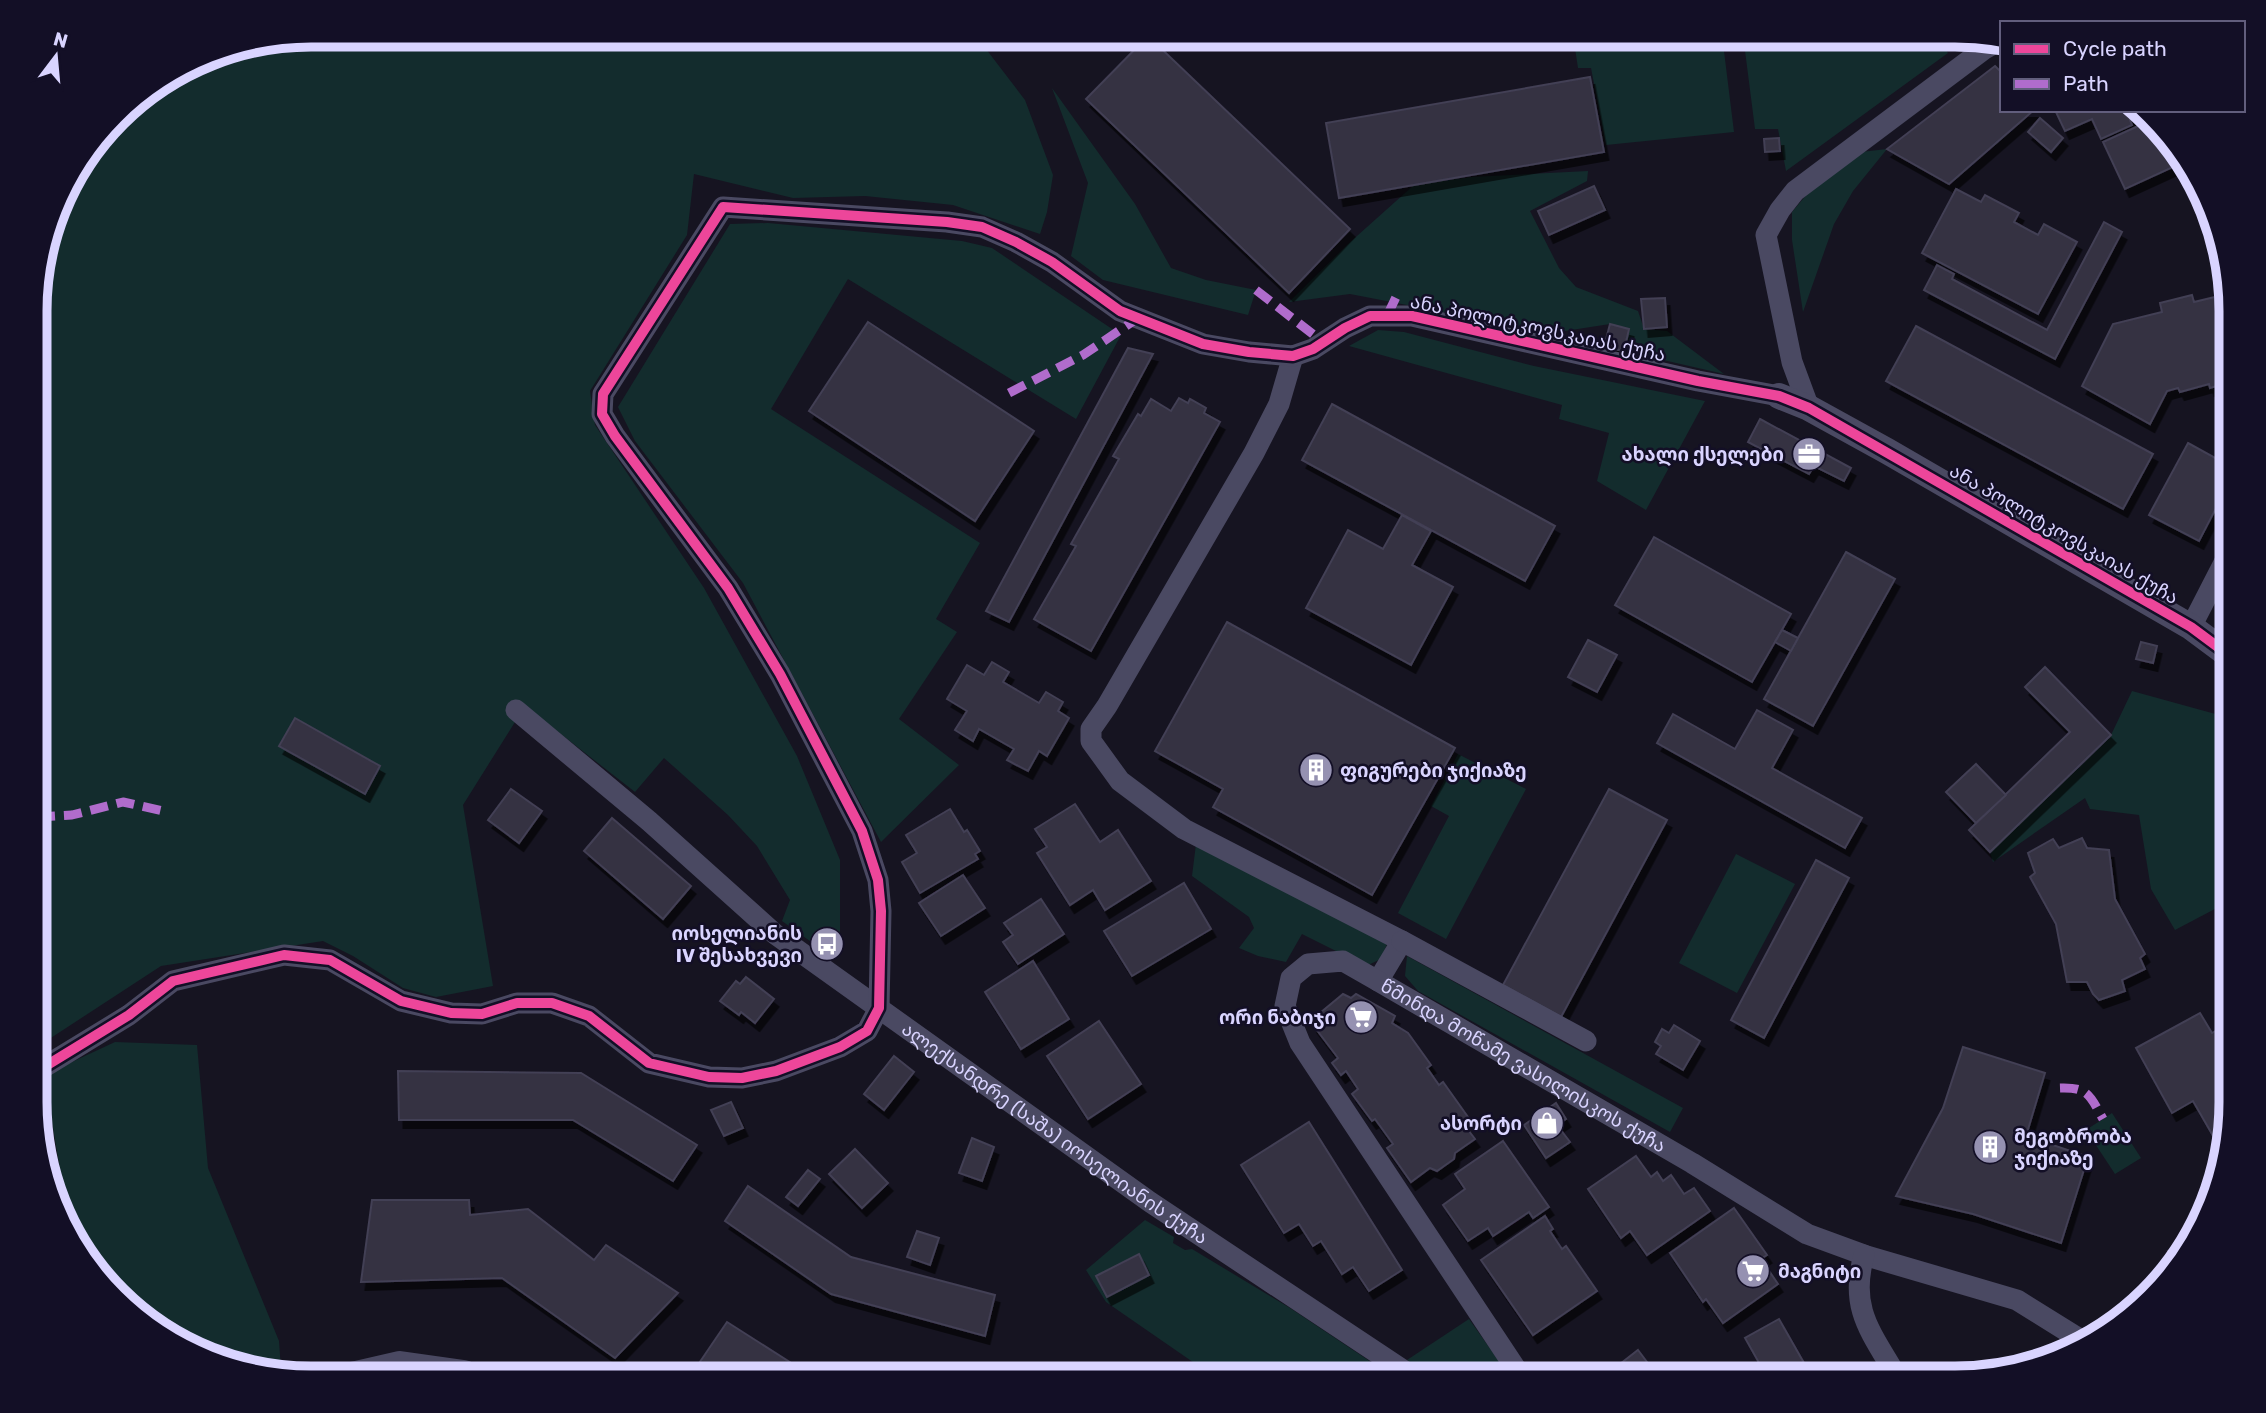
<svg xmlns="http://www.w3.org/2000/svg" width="2266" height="1413" viewBox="0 0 2266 1413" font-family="Rubik,'Noto Sans Georgian',sans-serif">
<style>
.green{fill:#132c2d}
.building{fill:#343243;stroke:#433f54;stroke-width:2;filter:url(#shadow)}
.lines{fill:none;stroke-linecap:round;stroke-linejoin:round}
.minor{stroke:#4a4962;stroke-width:21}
.tertiary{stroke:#4a4962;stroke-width:26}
.quiet{stroke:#b06ccc;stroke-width:9;stroke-dasharray:18 9;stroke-linecap:butt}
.cycleway-casing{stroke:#130f26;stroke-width:15}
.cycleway{stroke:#ed469a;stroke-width:10}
.labels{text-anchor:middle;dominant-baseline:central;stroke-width:5;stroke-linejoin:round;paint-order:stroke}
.street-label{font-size:19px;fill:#d9d4ff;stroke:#130f26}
.poi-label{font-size:19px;font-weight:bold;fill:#d9d4ff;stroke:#130f26;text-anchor:end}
.rim{fill:none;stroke:#d9d4ff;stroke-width:9}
</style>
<defs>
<filter id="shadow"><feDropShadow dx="4.5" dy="8" stdDeviation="0" flood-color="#0009"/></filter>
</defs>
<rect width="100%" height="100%" fill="#161421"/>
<!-- green -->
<g class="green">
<path d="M311,35H966L986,49L1025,100L1053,175L1047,212L1040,234L953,205L865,196L793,198L694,174L687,235L590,391L595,425L704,588L797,756L840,860V934L821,949L782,921L790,900L757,846L728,815L664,758L635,792L525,706L463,805L493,986L436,997L403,988L353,956L323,941L161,966L37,1047V275L64,189L129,104L206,56Z"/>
<path d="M1573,35H1722L1734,132L1606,145L1591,68H1578Z"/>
<path d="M1743,35H1936L1948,53L1786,171L1778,129H1755Z"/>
<path d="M1052,88L1135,204L1171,268L1206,280L1256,290L1248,315L1103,280L1071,256L1088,183Z"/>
<path d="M1887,149L1853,191L1834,224L1803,312L1792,240V212L1808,193L1861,152Z"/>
<path d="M1588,171L1587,181L1530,211L1559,268L1576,287L1638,311L1644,329L1667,331L1724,374L1624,351L1629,329L1610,324L1552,333L1350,294L1289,302L1348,244L1414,185L1471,177Z"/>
<path d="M768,223L962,241L992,248L1121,335L1076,419L848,279L771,409L980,543L936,619L957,632L899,719L959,765L881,842L743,583L635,441L618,407L730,224Z"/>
<path d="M1378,330L1404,332L1534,366L1705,401L1646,510L1597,481L1609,433L1559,419L1562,405L1349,346Z"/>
<path d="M2132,691L2230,718V901L2175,930L2151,889L2139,815L2090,809L2085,798L1993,862L1990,852L2111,735Z"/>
<path d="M1458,754L1526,789L1446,939L1398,913L1449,816L1431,806Z"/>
<path d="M1196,844L1387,944L1381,959L1366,966L1302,934L1286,962L1258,956L1239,948L1254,928L1249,917L1192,876Z"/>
<path d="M1736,854L1795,884L1737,993L1679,963Z"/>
<path d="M1407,956L1683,1108L1670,1132L1418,991L1405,976Z"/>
<path d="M115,1042L197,1045L208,1168L279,1341L281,1369L273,1373L239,1368L158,1332L72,1240L44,1075Z"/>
<path d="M2112,1113L2141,1158L2115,1174L2086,1130Z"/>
<path d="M1145,1220L1174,1237L1173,1243L1185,1250L1192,1249L1290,1308L1395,1378H1216L1106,1302L1086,1270Z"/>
<path d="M1469,1319L1511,1378H1432L1407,1360Z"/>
</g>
<!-- building -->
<g class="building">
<path d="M1148,36L1350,229L1289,293L1086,99Z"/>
<path d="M1995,66L2002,73V110H2034L1949,184L1887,149Z"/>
<path d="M1590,77L1604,152L1339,198L1326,123Z"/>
<path d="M2055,110H2135L2140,116L2130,120L2132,125L2101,139L2092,119L2065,131Z"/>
<path d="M2040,118L2063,138L2051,152L2028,132Z"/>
<path d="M2147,122L2184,162L2125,189L2103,142Z"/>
<path d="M1779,138L1780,151L1765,152L1764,139Z"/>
<path d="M1594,186L1605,210L1549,235L1538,211Z"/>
<path d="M1956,189L1981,202L1985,195L2019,213L2014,222L2038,235L2044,224L2077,242L2038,314L1922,253Z"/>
<path d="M2104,222L2122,232L2055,359L1924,290L1937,265L1954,274L1952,279L2047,330Z"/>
<path d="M2192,295L2194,302L2219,296L2225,313L2230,312V382L2210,388L2209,384L2180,392L2178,388L2167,391L2150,424L2082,386L2113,324L2162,312L2160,303Z"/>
<path d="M1665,298L1667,327L1644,329L1641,299Z"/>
<path d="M868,322L1034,431L975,521L809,411Z"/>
<path d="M1610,324L1629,329L1624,351L1604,347Z"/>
<path d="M1916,326L2153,454L2123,509L1886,381Z"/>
<path d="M1128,348L1153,354L1009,622L986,611Z"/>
<path d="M1179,398L1188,403L1190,399L1206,408L1204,413L1220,422L1091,651L1034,619L1076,546L1071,544L1119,459L1113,456L1138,414L1141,416L1151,399L1171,411Z"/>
<path d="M1332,404L1555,526L1525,581L1302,460Z"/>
<path d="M1760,419L1851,468L1844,481L1814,466L1809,474L1748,442Z"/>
<path d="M2188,443L2230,466V481L2199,541L2149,515Z"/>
<path d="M1402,515L1431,531L1412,565L1453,587L1411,665L1306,608L1348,530L1383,549Z"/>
<path d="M1654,537L1791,614L1752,682L1615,605Z"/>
<path d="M1846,552L1895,579L1813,726L1764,699Z"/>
<path d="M1227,622L1455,748L1372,895L1213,807L1223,789L1155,751Z"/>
<path d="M1782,630L1798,638L1791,651L1775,642Z"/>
<path d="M1588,640L1617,655L1597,692L1568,677Z"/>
<path d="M2141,642L2157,646L2153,663L2136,659Z"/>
<path d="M992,662L1009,672L1003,682L1039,703L1046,692L1063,702L1058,711L1069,718L1047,756L1039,751L1028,771L1007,760L1014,749L979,729L973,741L955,730L967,711L947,699L967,665L984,675Z"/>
<path d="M2045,667L2111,735L1990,852L1969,830L2070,732L2025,687Z"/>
<path d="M1757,710L1793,730L1772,768L1862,818L1845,848L1657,743L1673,714L1735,749Z"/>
<path d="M295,718L380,766L365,794L279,746Z"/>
<path d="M1976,764L2006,795L1976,823L1946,792Z"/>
<path d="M511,789L542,811L519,843L488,820Z"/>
<path d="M1609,789L1667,820L1561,1017L1503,985Z"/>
<path d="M1075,804L1100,842L1118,830L1151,881L1105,910L1093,890L1070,905L1037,853L1047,847L1035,829Z"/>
<path d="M950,809L964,832L967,830L980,851L975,854L978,859L920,893L902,862L917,853L906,835Z"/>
<path d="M612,818L691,886L663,919L584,851Z"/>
<path d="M2082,838L2087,848L2109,850L2115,899L2145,954L2140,958L2145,969L2122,980L2125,991L2099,1000L2093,994L2087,982H2067L2056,924L2030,877L2035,873L2028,853L2053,839L2059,848Z"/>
<path d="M1816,860L1849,878L1764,1038L1731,1020Z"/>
<path d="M963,875L985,908L941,936L919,903Z"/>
<path d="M1184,883L1211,929L1132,976L1104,931Z"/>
<path d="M1041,899L1064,934L1018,964L1003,942L1013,935L1004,923Z"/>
<path d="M1033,961L1069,1019L1021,1049L985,992Z"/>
<path d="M746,977L774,999L755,1023L741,1012L739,1015L720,1001L736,981L740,984Z"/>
<path d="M1343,994L1351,998L1356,994L1395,1016L1392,1023L1408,1033L1431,1065L1427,1068L1439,1085L1443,1082L1468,1117L1462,1122L1475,1139L1455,1153L1454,1159L1437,1171L1430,1168L1411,1182L1387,1148L1393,1144L1375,1119L1372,1121L1352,1094L1358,1089L1346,1071L1341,1075L1332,1063L1338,1058L1313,1025L1325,1017L1320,1013Z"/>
<path d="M2200,1013L2212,1033L2230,1023V1120L2224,1155L2193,1101L2172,1113L2136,1048Z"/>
<path d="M1099,1021L1141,1084L1088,1119L1047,1056Z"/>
<path d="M1674,1025L1700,1041L1683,1070L1656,1054L1661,1046L1655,1042L1662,1029L1669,1033Z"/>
<path d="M1963,1047L2045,1073L2026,1136L2088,1157L2061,1243L1973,1214L1896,1196L1943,1108Z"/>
<path d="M894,1056L914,1072L884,1110L864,1094Z"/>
<path d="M398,1071L581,1073L697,1145L673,1181L573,1120H399Z"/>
<path d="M731,1102L743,1128L724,1136L711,1110Z"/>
<path d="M1556,1103L1566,1119L1557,1125L1570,1142L1546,1158L1524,1125Z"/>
<path d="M1309,1122L1402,1270L1369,1291L1353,1267L1342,1274L1321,1241L1313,1246L1299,1224L1284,1233L1241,1165Z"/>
<path d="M972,1138L994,1147L982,1181L959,1173Z"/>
<path d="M1503,1141L1549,1207L1533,1218L1529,1212L1493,1236L1488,1228L1468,1241L1443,1205L1465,1189L1455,1174Z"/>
<path d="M855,1149L888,1183L862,1208L829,1174Z"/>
<path d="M1636,1156L1651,1177L1657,1172L1663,1181L1671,1175L1684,1194L1694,1188L1710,1211L1647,1255L1630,1231L1621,1238L1588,1189Z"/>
<path d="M808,1170L820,1179L798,1206L786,1197Z"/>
<path d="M748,1186L851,1257L995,1295L985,1336L831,1294L725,1221Z"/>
<path d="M372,1200H469L470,1215L528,1209L594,1260L606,1245L678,1293L615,1358L502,1278L361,1282Z"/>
<path d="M1734,1208L1767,1255L1761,1259L1778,1284L1723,1323L1706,1299L1703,1302L1670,1253Z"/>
<path d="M1545,1216L1553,1229L1550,1231L1562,1249L1566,1246L1597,1291L1533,1335L1481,1260Z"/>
<path d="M917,1231L939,1238L930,1265L907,1257Z"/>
<path d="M2182,1243L2187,1251L2176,1263L2168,1251Z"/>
<path d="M1139,1254L1149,1275L1107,1297L1096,1276Z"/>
<path d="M1779,1319L1804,1363L1780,1377H1767L1745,1338Z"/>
<path d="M727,1322L796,1366L789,1376L793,1378H689Z"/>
<path d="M1638,1350L1659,1378H1602Z"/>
</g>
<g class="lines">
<!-- minor -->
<g class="minor">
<path id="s1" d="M1293,356L1279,404L1254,453L1107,706L1091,729V741L1120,781L1184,829L1402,941L1378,981L1692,1163L1807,1234L1867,1256L2017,1300L2086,1343"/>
<path d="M1809,408L1792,362L1766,235L1780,210L1795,191L1983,50L1997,42"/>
<path d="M2191,627L2230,551"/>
<path id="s2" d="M516,710L649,821L775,934L1150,1202L1415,1378"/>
<path d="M1402,941L1586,1041"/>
<path d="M1378,981L1343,961L1308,964L1291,978L1285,1006L1300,1043L1522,1378"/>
<path d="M37,1068L44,1067L129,1015L173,981L284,955L330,960L401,1001L451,1013L482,1014L517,1003H552L589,1016L649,1063L709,1077L742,1078L776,1071L840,1047L867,1031L879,1008L881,911L878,880L862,831L780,674L728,588L615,436L602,414L603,394L723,207L947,222L982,227L1016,242L1052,262L1120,311L1203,344L1249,352L1293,356L1313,349L1345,328L1370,316H1412L1698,381L1779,396"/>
<path d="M1864,1255C1849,1309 1871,1332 1897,1377"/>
</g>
<!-- tertiary -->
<g class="tertiary">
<path d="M1779,396L1809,408L1887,451L2191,627L2230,656"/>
<path d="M339,1378L400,1364L464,1373L474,1378"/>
</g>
<!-- quiet -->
<g class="quiet">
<path d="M1256,290L1323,342"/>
<path d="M1388,314L1397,295"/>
<path d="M1009,393L1083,355L1138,318"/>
<path d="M37,817L72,815L123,802L168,812"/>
<path d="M2060,1088C2089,1087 2090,1096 2103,1119"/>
</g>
<!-- cycleway casing -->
<g class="cycleway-casing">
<path id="cycleway" d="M37,1068L44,1067L129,1015L173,981L284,955L330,960L401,1001L451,1013L482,1014L517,1003H552L589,1016L649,1063L709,1077L742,1078L776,1071L840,1047L867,1031L879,1008L881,911L878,880L862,831L780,674L728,588L615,436L602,414L603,394L723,207L947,222L982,227L1016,242L1052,262L1120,311L1203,344L1249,352L1293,356L1313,349L1345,328L1370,316H1412L1698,381L1779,396L1809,408L2191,627L2230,656"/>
</g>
<!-- cycleway -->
<use href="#cycleway" class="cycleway"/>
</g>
<!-- icons -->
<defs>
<g id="office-disc" transform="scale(1.75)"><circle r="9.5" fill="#9591b1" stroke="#130f26"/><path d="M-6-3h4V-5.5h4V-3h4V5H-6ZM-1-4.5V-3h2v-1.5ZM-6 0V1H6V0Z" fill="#fff"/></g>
<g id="building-disc" transform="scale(1.75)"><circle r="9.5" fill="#9591b1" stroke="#130f26"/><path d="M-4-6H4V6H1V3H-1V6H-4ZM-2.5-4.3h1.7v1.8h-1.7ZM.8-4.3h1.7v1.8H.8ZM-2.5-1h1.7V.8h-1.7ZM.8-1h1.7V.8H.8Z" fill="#fff"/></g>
<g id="bus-disc" transform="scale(1.75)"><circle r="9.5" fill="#9591b1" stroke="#130f26"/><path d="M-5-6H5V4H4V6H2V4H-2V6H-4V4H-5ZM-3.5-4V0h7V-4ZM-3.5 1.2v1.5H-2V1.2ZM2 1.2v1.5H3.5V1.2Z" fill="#fff"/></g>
<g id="supermarket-disc" transform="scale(1.75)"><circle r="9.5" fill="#9591b1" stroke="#130f26"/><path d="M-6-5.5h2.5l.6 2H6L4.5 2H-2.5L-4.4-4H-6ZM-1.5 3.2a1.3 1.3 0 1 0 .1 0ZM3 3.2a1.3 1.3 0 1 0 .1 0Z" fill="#fff"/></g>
<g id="shop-disc" transform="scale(1.75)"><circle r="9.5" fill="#9591b1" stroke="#130f26"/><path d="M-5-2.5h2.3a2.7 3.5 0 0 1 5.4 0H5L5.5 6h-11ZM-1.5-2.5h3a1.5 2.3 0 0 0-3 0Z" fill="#fff"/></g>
</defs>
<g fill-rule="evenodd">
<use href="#office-disc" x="1809" y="454"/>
<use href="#building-disc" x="1316" y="770"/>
<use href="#bus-disc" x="827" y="944"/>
<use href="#supermarket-disc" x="1361" y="1017"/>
<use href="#shop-disc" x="1547" y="1123"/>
<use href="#building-disc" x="1990" y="1147"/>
<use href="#supermarket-disc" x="1753" y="1271"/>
</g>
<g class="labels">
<!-- street labels -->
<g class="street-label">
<text transform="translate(1538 328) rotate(12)">ანა პოლიტკოვსკაიას ქუჩა</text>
<text transform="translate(2064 534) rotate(30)">ანა პოლიტკოვსკაიას ქუჩა</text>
<text stroke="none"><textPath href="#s1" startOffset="1027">წმინდა მოწამე ვასილისკოს ქუჩა</textPath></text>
<text stroke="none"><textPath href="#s2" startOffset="686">ალექსანდრე (საშა) იოსელიანის ქუჩა</textPath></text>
</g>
<!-- poi labels -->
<g class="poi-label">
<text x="1784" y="454">ახალი ქსელები</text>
<text x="1340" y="770" text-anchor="start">ფიგურები ჯიქიაზე</text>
<text x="802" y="933">იოსელიანის<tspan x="802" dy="22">IV შესახვევი</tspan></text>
<text x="1336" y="1017">ორი ნაბიჯი</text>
<text x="1522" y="1123">ასორტი</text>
<text x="2014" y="1136" text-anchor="start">მეგობრობა<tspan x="2014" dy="22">ჯიქიაზე</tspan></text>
<text x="1778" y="1271" text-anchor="start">მაგნიტი</text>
</g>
</g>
<!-- crop -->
<path d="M0 0H2266V1413H0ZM311 47H1955A264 264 0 0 1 2219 311V1102A264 264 0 0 1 1955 1366H311A264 264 0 0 1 47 1102V311A264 264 0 0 1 311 47Z" fill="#130f26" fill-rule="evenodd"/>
<path class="rim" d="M311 47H1955A264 264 0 0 1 2219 311V1102A264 264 0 0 1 1955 1366H311A264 264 0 0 1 47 1102V311A264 264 0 0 1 311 47Z"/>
<!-- legend -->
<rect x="2000" y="21" width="245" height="91" fill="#130f26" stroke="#625e7d" stroke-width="2"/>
<rect x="2014" y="44" width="35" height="10" fill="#ed469a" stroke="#625e7d" stroke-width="2"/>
<text x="2063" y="56" font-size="21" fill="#d9d4ff">Cycle path</text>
<rect x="2014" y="79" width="35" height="10" fill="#b06ccc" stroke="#625e7d" stroke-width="2"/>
<text x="2063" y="91" font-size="21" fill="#d9d4ff">Path</text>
<!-- north arrow -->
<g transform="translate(56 56) rotate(16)" stroke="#130f26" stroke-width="5" paint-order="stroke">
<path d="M0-5L12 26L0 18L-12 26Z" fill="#d9d4ff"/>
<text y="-10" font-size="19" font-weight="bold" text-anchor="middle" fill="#d9d4ff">N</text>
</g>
</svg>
